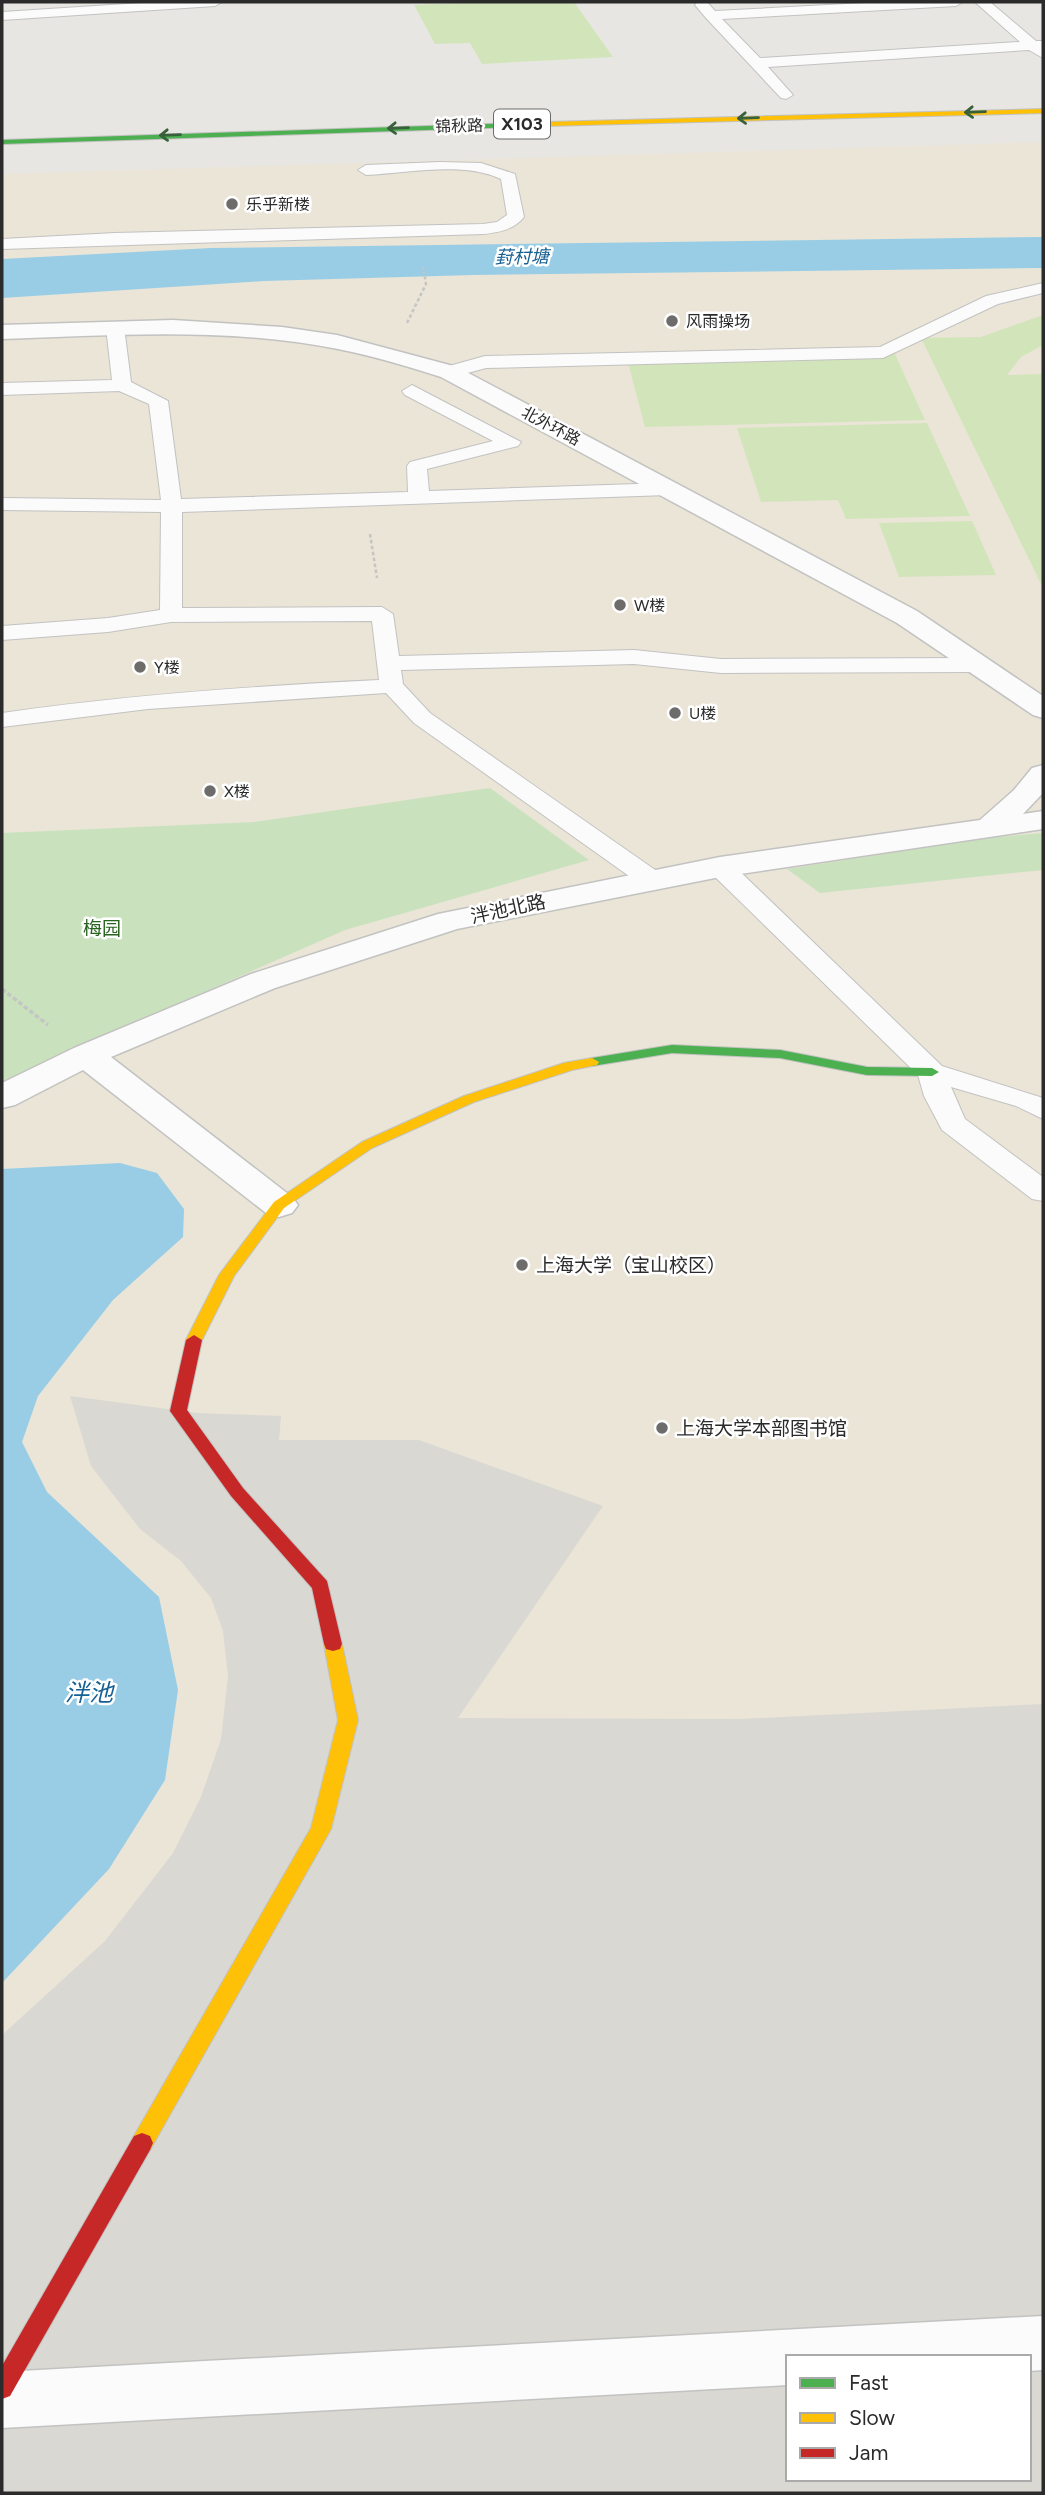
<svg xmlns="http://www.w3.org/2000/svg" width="1045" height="2495" viewBox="0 0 1045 2495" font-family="Figtree,'Noto Sans SC',sans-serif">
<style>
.education{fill:#eae5d7;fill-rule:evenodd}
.green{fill:#c9e2bd}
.pitch{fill:#d2e5ba}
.plaza{fill:#dad8d3;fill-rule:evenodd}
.water{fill:#99cde6}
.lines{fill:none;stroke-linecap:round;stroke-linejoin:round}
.lane-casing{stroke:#c2c2c1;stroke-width:2}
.street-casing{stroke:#c2c2c1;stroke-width:3}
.fast-casing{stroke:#c2c2c1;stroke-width:2}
.slow-casing{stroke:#c2c2c1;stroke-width:2}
.jam-casing{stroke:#c2c2c1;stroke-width:2}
.path-far2{stroke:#c5c5c4;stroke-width:2;stroke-dasharray:2.5 2;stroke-linecap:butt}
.path-far1{stroke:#c5c5c4;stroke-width:2.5;stroke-dasharray:3.5 2.5;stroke-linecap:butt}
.path{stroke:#c5c5c4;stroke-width:3.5;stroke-dasharray:4.5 2.5;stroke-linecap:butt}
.lane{fill:#fcfbfb;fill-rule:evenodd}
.street{fill:#fcfbfb;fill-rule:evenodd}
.fast{fill:#4caf50;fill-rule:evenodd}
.slow{fill:#ffc107;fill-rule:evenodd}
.jam{fill:#c62828;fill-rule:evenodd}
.oneway{stroke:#38603a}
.poi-dot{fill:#6d6c6b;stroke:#fff;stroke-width:2.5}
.labels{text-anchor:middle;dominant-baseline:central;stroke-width:5;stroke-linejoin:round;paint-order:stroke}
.far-street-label{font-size:16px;fill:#2b2b2b;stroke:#fff}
.far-poi-label{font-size:16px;fill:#2b2b2b;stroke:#fff;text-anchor:start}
.shield{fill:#fff;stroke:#6b6b6b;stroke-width:2}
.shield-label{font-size:18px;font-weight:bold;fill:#2b2b2b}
.far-water-label{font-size:18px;font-style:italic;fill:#166094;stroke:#fff}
.street-label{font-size:19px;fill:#2b2b2b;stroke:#fff}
.park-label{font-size:19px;fill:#28641f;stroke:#fff}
.poi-label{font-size:19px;fill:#2b2b2b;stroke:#fff;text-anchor:start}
.near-water-label{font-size:24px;font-style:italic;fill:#166094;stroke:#fff}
</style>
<rect width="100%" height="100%" fill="#e8e6e2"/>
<!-- education -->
<path class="education" d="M1043,142V2493H2V174ZM788,2357H1029V2479H788Z"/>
<!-- green -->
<g class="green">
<path d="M490,788L589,860L345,930L2,1081V833L254,822Z"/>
<path d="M1043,833V870L820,893L787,869L986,838Z"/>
</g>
<!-- pitch -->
<g class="pitch">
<path d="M478,2H574L613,57L482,64L470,43L435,44L414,5Z"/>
<path d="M1043,315V345L1021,357L1007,375L1043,374V588L921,338L981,337Z"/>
<path d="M894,352L925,420L645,427L627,359Z"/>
<path d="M927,423L970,516L846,519L838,500L761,502L737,428Z"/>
<path d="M972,521L996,575L899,577L879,523Z"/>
</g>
<!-- plaza -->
<path class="plaza" d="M70,1396L197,1413L281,1416L279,1440H419L603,1506L458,1718L741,1719L1043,1704V2493H2V2035L105,1941L173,1853L201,1797L221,1739L228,1676L223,1631L211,1598L181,1561L140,1529L91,1466ZM788,2357H1029V2479H788Z"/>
<!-- water -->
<g class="water">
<path d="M1043,237V268L473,275L264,281L2,298V259L211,248Z"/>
<path d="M120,1163L157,1173L184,1209L183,1237L113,1300L38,1396L22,1442L47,1492L159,1597L178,1690L165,1780L109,1869L2,1983V1169Z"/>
</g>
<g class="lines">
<!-- lane casing -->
<g class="lane-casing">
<g id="lane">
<path d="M157,2H222L215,6L2,20V12Z"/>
<path d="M697,2H707L715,11L884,2H963L956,6L722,19L760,58L1020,42L975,2H990L1036,41H1043V58L1029,50L768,67L793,95L786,99L781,98L706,18L695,5Z"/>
<path d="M440,162L481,163L515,174L524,217C513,230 500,232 483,234L2,249V239L115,233L483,224L497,222L507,215L501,179C463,161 408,173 366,175L358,170L366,165Z"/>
<path d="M1043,283V293L998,304L883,358L486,368L449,378L440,372L442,368L485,356L880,347L986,296Z"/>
<path d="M115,322L124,327L131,382L168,401L181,499L408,492L407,466L410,462L493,441L405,395L402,391L412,385L521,442L518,446L427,469L429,491L668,483L678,489L668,495L182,512V608L382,607L393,614L399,656L634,650L721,659L978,658L986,660L990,665L986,670L978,672L721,673L634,664L401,670L403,684L430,713L661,874L665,880L661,886H643L414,723L386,693L148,709L2,727V713C127,695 253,686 379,680L372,621L171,622L108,632L2,640V626L108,618L160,610L161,512L2,510V498L161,500L149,404L119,391L2,395V383L112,380L106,327Z"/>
<path d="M720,859L729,861L942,1066L1043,1098V1119L1016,1106L951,1087L965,1119L1043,1177V1201L1032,1199L942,1130L924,1096L918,1075L711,873L707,867L711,861Z"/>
</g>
</g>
<!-- street casing -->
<g class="street-casing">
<g id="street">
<path d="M173,320L282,327L337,335L457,367L917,611L1043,696V718L1033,715L897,623L441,377C407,366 373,356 338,349C227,327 114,335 2,339V325Z"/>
<path d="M1043,765V793L1023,814L1043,811V829L720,877L457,929L275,988L111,1057L292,1197L298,1205L292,1213L279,1217L266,1213L83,1070L15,1105L2,1108V1083L74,1048L251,974L438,914L720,857L980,820L1014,790L1032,768Z"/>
<path d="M1043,2316V2370L1029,2371V2357H788V2385L2,2428V2372Z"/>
</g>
</g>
<!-- fast casing -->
<g class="fast-casing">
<g id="fast">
<path d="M547,122L550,126L2,144V140Z"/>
<path d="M672,1045L780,1050L867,1067L932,1068L939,1072L932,1076L867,1075L780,1058L672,1053L592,1066L585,1062L592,1058Z"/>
</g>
</g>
<!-- slow casing -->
<g class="slow-casing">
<g id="slow">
<path d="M1043,109V113L547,126L543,124L547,122Z"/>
<path d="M592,1058L599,1062L597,1065L572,1070L474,1102L372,1148L284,1208L234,1276L200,1344H188L186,1340L219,1275L274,1202L362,1142L464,1096L564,1063Z"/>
<path d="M333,1637L340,1639L342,1644L358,1720L331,1829L150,2150L142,2153L134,2150L131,2143L134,2136L311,1828L338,1720L324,1644L326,1639Z"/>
</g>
</g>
<!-- jam casing -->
<g class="jam-casing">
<g id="jam">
<path d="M194,1335L202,1340L187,1410L243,1488L327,1581L342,1644L340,1649L333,1651L326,1649L324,1644L312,1588L231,1496L170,1411L186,1340Z"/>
<path d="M142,2133L150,2136L153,2143L150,2150L10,2396L2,2399V2366L134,2136Z"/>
</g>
</g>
<!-- path-far2 -->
<path class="path-far2" d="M423,267L425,279"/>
<!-- path-far1 -->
<g class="path-far1">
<path d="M407,323L426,284L425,277"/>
<path d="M370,534L377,578"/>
</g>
<!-- path -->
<path class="path" d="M2,989L48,1025"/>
<!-- lane -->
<use href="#lane" class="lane"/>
<!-- street -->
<use href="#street" class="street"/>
<!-- fast -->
<use href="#fast" class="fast"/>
<!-- slow -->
<use href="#slow" class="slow"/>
<!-- jam -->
<use href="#jam" class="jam"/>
</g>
<!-- one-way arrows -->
<defs><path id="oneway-shaft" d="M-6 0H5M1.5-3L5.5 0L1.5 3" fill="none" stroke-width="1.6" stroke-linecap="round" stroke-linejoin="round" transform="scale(1.75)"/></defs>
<g class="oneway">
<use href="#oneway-shaft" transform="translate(975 112) rotate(178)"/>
<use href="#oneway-shaft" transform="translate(748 118) rotate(178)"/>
<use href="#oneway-shaft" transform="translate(398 128) rotate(178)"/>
<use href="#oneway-shaft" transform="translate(170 135) rotate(178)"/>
</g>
<!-- markers -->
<g class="poi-dot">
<circle cx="232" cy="204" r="7"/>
<circle cx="672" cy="321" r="7"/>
<circle cx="620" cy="605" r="7"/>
<circle cx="140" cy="667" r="7"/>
<circle cx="675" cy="713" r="7"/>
<circle cx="210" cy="791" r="7"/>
<circle cx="522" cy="1265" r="7"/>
<circle cx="662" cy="1428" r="7"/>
</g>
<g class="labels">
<!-- far-street labels -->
<g class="far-street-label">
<text transform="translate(459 126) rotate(-2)">锦秋路</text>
<text transform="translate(551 426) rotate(28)">北外环路</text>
</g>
<!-- far-poi labels -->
<g class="far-poi-label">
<text x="246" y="204">乐乎新楼</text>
<text x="686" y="321">风雨操场</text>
<text x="634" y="605">W楼</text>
<text x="154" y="667">Y楼</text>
<text x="689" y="713">U楼</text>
<text x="224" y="791">X楼</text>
</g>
<!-- shield labels -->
<rect class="shield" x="494" y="109.5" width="56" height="29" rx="5"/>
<g class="shield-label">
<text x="522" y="124">X103</text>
</g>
<!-- far-water labels -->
<g class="far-water-label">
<text transform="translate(522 257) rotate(-1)">葑村塘</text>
</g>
<!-- street labels -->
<g class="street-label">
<text transform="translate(508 909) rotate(-12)">泮池北路</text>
</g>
<!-- park labels -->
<g class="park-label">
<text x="102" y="928">梅园</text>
</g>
<!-- poi labels -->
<g class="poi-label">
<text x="536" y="1265">上海大学（宝山校区）</text>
<text x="676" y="1428">上海大学本部图书馆</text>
</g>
<!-- near-water labels -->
<g class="near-water-label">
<text x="89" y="1692">泮池</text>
</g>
</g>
<!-- border -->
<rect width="1045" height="2495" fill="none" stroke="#2b2b2b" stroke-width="7"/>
<!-- legend -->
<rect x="786" y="2355" width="245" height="126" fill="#ffffff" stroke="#aaaaaa" stroke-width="2"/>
<rect x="800" y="2378" width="35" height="10" fill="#4caf50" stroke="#aaaaaa" stroke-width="2"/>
<text x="849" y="2390" font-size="21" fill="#2b2b2b">Fast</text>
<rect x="800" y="2413" width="35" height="10" fill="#ffc107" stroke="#aaaaaa" stroke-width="2"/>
<text x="849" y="2425" font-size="21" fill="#2b2b2b">Slow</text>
<rect x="800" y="2448" width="35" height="10" fill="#c62828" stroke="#aaaaaa" stroke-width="2"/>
<text x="849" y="2460" font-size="21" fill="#2b2b2b">Jam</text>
</svg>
